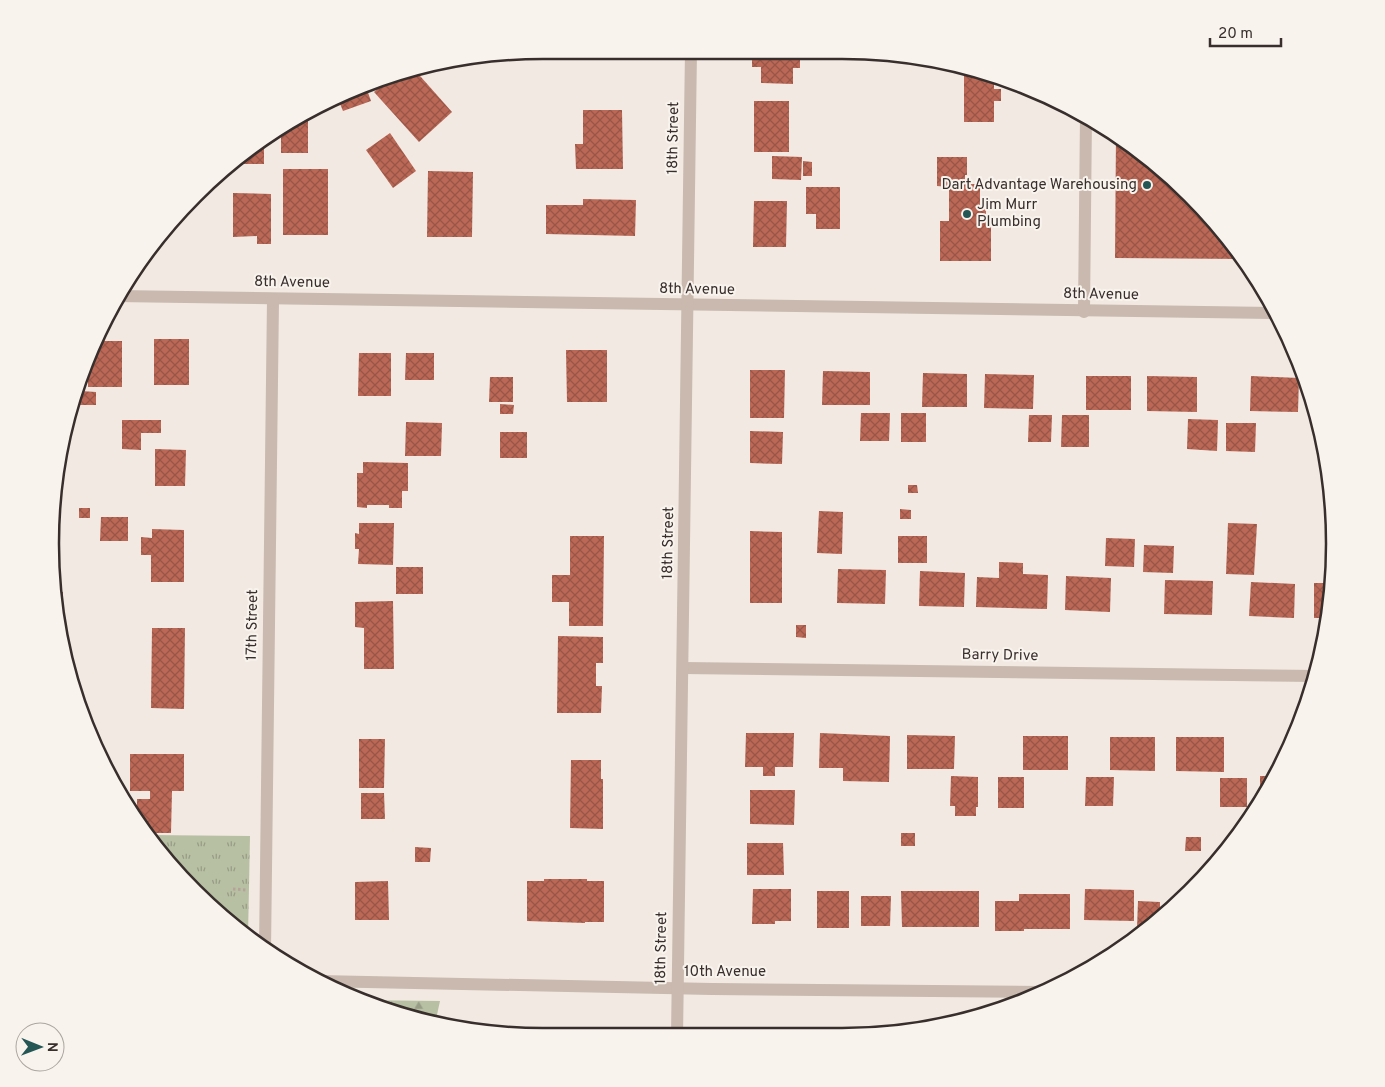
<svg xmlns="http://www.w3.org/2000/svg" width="1385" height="1087" viewBox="0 0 1385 1087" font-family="Overpass,sans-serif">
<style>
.forest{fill:url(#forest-firs)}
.park{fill:url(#park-tufts)}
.building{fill:url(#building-cross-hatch)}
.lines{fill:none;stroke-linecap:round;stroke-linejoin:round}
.path{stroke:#b5a399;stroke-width:3;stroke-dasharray:2.5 2.5;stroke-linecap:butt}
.minor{stroke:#c9b9ae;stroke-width:12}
.poi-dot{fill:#255656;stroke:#f9f3ee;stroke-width:2}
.labels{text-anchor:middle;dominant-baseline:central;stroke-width:4;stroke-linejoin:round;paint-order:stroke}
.street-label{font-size:15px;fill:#382f2c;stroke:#f9f3ee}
.poi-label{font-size:15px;fill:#382f2c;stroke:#f9f3ee;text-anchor:end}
.rim{fill:none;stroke:#382f2c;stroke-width:2.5}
</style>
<defs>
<pattern id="forest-firs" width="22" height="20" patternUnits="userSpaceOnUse" patternTransform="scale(1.25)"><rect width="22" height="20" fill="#b8c0a3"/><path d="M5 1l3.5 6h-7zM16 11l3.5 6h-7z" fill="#979c85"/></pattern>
<pattern id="park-tufts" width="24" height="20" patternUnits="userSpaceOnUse" patternTransform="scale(1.25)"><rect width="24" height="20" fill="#b8c0a3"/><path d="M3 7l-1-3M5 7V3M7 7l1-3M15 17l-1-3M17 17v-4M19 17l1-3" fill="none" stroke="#979c85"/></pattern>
<pattern id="building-cross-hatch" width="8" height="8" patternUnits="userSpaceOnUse" patternTransform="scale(1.25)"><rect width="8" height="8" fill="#bb6856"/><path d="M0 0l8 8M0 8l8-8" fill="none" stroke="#995647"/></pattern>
</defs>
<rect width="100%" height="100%" fill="#f2e9e2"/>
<!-- forest -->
<path class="forest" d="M355,1000L440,1001L435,1024Z"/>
<!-- park -->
<path class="park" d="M150,835L250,836L248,937L194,892Z"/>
<!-- building -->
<g class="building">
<path d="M752,51H800V68H793V84L761,83V67H752Z"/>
<path d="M413,68L452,112L419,142L374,92L390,78Z"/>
<path d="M964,69L994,75V89H1001V101H994V122H964Z"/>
<path d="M366,87L371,101L343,111L338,99Z"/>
<rect x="754" y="101" width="35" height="51"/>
<path d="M583,110H622L623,169H576L575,144H583Z"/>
<path d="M308,112V153H281V128L297,116Z"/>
<path d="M390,133L416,171L393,188L366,150Z"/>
<path d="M1116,135L1142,152L1213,218L1242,259L1115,258Z"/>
<path d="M264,141V164H242V158Z"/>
<path d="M772,156L802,157L801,180L772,179Z"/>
<path d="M937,157H967V175H965V184H980V208H986V221H991V261H940V221H949V187L937,186Z"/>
<path d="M803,161L812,162V176H803Z"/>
<rect x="283" y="169" width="45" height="66"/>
<path d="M428,171L473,172L472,237H427Z"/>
<path d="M806,187H840V229H816V214H806Z"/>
<path d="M233,193L271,194V244H257V236L233,237Z"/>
<path d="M583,199L636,200L635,236L546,234V205H583Z"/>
<path d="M754,201H787L786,247H753Z"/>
<rect x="154" y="339" width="35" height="46"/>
<path d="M98,341H122V387H88V364Z"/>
<path d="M566,350H607V402H567Z"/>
<path d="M359,353H391V396H358Z"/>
<path d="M406,353H434V380H405Z"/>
<path d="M750,370H785L784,418H750Z"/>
<path d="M823,371L870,372V405H822Z"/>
<path d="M923,373L967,374V407H922Z"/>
<path d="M985,374L1034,375L1033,409L984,408Z"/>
<rect x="1086" y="376" width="45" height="34"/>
<path d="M1147,376L1197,377V412L1147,411Z"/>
<path d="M1251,376L1299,378L1298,412L1250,411Z"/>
<path d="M490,377H513V402H489Z"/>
<path d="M81,391L96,392V405H80Z"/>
<path d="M500,404L514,405L513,414H500Z"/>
<path d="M861,413H890L889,441H860Z"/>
<rect x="901" y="413" width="25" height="29"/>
<path d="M1029,415H1052L1051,442H1028Z"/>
<path d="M1062,415H1089V447H1061Z"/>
<path d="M1188,419L1218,420L1217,451L1187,449Z"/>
<path d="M122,420H161V433H141V450L122,449Z"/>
<path d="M406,422L442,423L441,456H405Z"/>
<path d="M1226,423H1256L1255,452L1226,451Z"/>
<path d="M750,431L783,432L782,464L750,463Z"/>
<rect x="500" y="432" width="27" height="26"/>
<path d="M155,449L186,450L185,486H155Z"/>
<path d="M363,462L408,463V491H402V508H389V505H367V508L357,507V473H363Z"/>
<path d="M908,485H917L918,493H908Z"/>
<path d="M55,508H56L55,538H51Z"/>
<rect x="79" y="508" width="11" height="10"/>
<path d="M900,509L911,510V519H900Z"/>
<path d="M819,511L843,512L842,554L817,553Z"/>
<path d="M101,517H128V541H100Z"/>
<path d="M359,523H394L393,565L358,564L359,549H355V533L359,534Z"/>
<path d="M1228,523L1257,524L1254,575L1226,574Z"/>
<path d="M152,529L184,530V582H151V555H141V537L152,538Z"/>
<path d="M750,531L782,532V603H750Z"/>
<path d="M570,536H604L603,626H569V602H552V575H570Z"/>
<rect x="898" y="536" width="29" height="27"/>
<path d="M1106,538L1135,539L1134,567L1105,566Z"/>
<path d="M1144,545L1174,546L1173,573L1143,572Z"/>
<path d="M999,562L1023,563V574L1048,575L1047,609L976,607L977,577L999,578Z"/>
<rect x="396" y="567" width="27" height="27"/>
<path d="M838,569L886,570L885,604L837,603Z"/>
<path d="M920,571L965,573L964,607L919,606Z"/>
<path d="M1066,576L1111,578L1110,612L1065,610Z"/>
<path d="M1165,580L1213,581L1212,615L1164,614Z"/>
<path d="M1251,582L1295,584L1294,618L1249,616Z"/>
<path d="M1314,583H1333L1327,618H1314Z"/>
<path d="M56,592H63V630H61Z"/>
<path d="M393,601L394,669H364V628L355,627V602Z"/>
<path d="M796,625H806V638L796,637Z"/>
<path d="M152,628H185L184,709L151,708Z"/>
<path d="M558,636L603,637V663H596V686H602L601,713H557Z"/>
<path d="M746,733H794L793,767H775V776H763V767H745Z"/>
<path d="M820,733L890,736L889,782L843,781V768H819Z"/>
<path d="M907,735L955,736L954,769H907Z"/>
<rect x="1023" y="736" width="45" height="34"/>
<path d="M1110,737H1155V771L1110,770Z"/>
<path d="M1176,737H1224V772L1176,771Z"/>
<path d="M359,739H385L384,788H359Z"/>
<path d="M130,754H184V791H172L171,833H149L137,817V799H150V791H130Z"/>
<path d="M571,760H601V779H603V829L570,828Z"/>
<path d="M951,776L978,777V807H976V816H955V806H950Z"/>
<path d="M1260,776H1275L1260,800Z"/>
<rect x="998" y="777" width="26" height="31"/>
<path d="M1086,777H1114L1113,806H1085Z"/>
<rect x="1220" y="778" width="27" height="29"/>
<path d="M750,790H795L794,825L750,824Z"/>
<path d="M361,793H384L385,819H361Z"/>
<rect x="901" y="833" width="14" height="13"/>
<path d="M1186,837H1201V851H1185Z"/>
<path d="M747,843H783L784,875H747Z"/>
<path d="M415,847L431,848L430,862H415Z"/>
<path d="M544,879H587V881H604V922H585V923L527,921V881H544Z"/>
<path d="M388,881L389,920H355V882Z"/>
<path d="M753,889H791V921H775V924H752Z"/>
<path d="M1085,889L1134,890V921L1084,920Z"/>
<rect x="817" y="891" width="32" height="37"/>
<path d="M901,891H979V927H902Z"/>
<path d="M1019,894H1070V929H1024V931H995V901H1019Z"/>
<path d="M861,896H891L890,926H861Z"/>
<path d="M1138,901L1160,902V919L1148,928H1137Z"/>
</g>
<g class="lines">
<!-- path -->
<path class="path" d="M233,889L247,890"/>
<!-- minor -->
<g class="minor">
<path d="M116,296L1276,313"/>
<path d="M1084,312L1086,115"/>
<path d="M683,668L1317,676"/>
<path d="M265,950L273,299"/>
<path d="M319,981L712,989L1041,992"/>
<path d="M677,1037L691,50"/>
</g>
</g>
<!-- markers -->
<g class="poi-dot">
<circle cx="1147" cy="185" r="5"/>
<circle cx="967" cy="214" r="5"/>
</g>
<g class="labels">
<!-- street labels -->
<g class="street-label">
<text transform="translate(674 138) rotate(-89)">18th Street</text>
<text transform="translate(292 283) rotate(1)">8th Avenue</text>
<text transform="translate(697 290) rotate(1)">8th Avenue</text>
<text transform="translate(1101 295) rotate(1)">8th Avenue</text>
<text transform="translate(669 543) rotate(-89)">18th Street</text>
<text transform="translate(253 625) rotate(-89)">17th Street</text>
<text transform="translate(1000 656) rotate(1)">Barry Drive</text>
<text transform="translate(662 948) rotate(-89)">18th Street</text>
<text x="725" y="972">10th Avenue</text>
</g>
<!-- poi labels -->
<g class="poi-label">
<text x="1137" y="185">Dart Advantage Warehousing</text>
<text x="977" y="205" text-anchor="start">Jim Murr<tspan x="977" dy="17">Plumbing</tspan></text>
</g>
</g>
<!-- crop -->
<path d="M0 0H1385V1087H0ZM543 59H842A484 484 0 0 1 1326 543V544A484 484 0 0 1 842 1028H543A484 484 0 0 1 59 544V543A484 484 0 0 1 543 59Z" fill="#f9f3ee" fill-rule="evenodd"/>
<path class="rim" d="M543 59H842A484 484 0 0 1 1326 543V544A484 484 0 0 1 842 1028H543A484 484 0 0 1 59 544V543A484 484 0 0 1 543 59Z"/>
<!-- north arrow -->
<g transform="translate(40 1047) rotate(91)"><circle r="24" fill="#f9f3ee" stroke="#aca5a0"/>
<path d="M0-4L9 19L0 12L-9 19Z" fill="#255656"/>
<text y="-8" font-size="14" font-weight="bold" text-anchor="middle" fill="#382f2c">N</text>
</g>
<!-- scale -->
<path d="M1210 38v8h71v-8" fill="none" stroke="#382f2c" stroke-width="2.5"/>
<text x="1218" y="38" font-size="15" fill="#382f2c" stroke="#f9f3ee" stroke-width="4" paint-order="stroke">20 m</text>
</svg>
